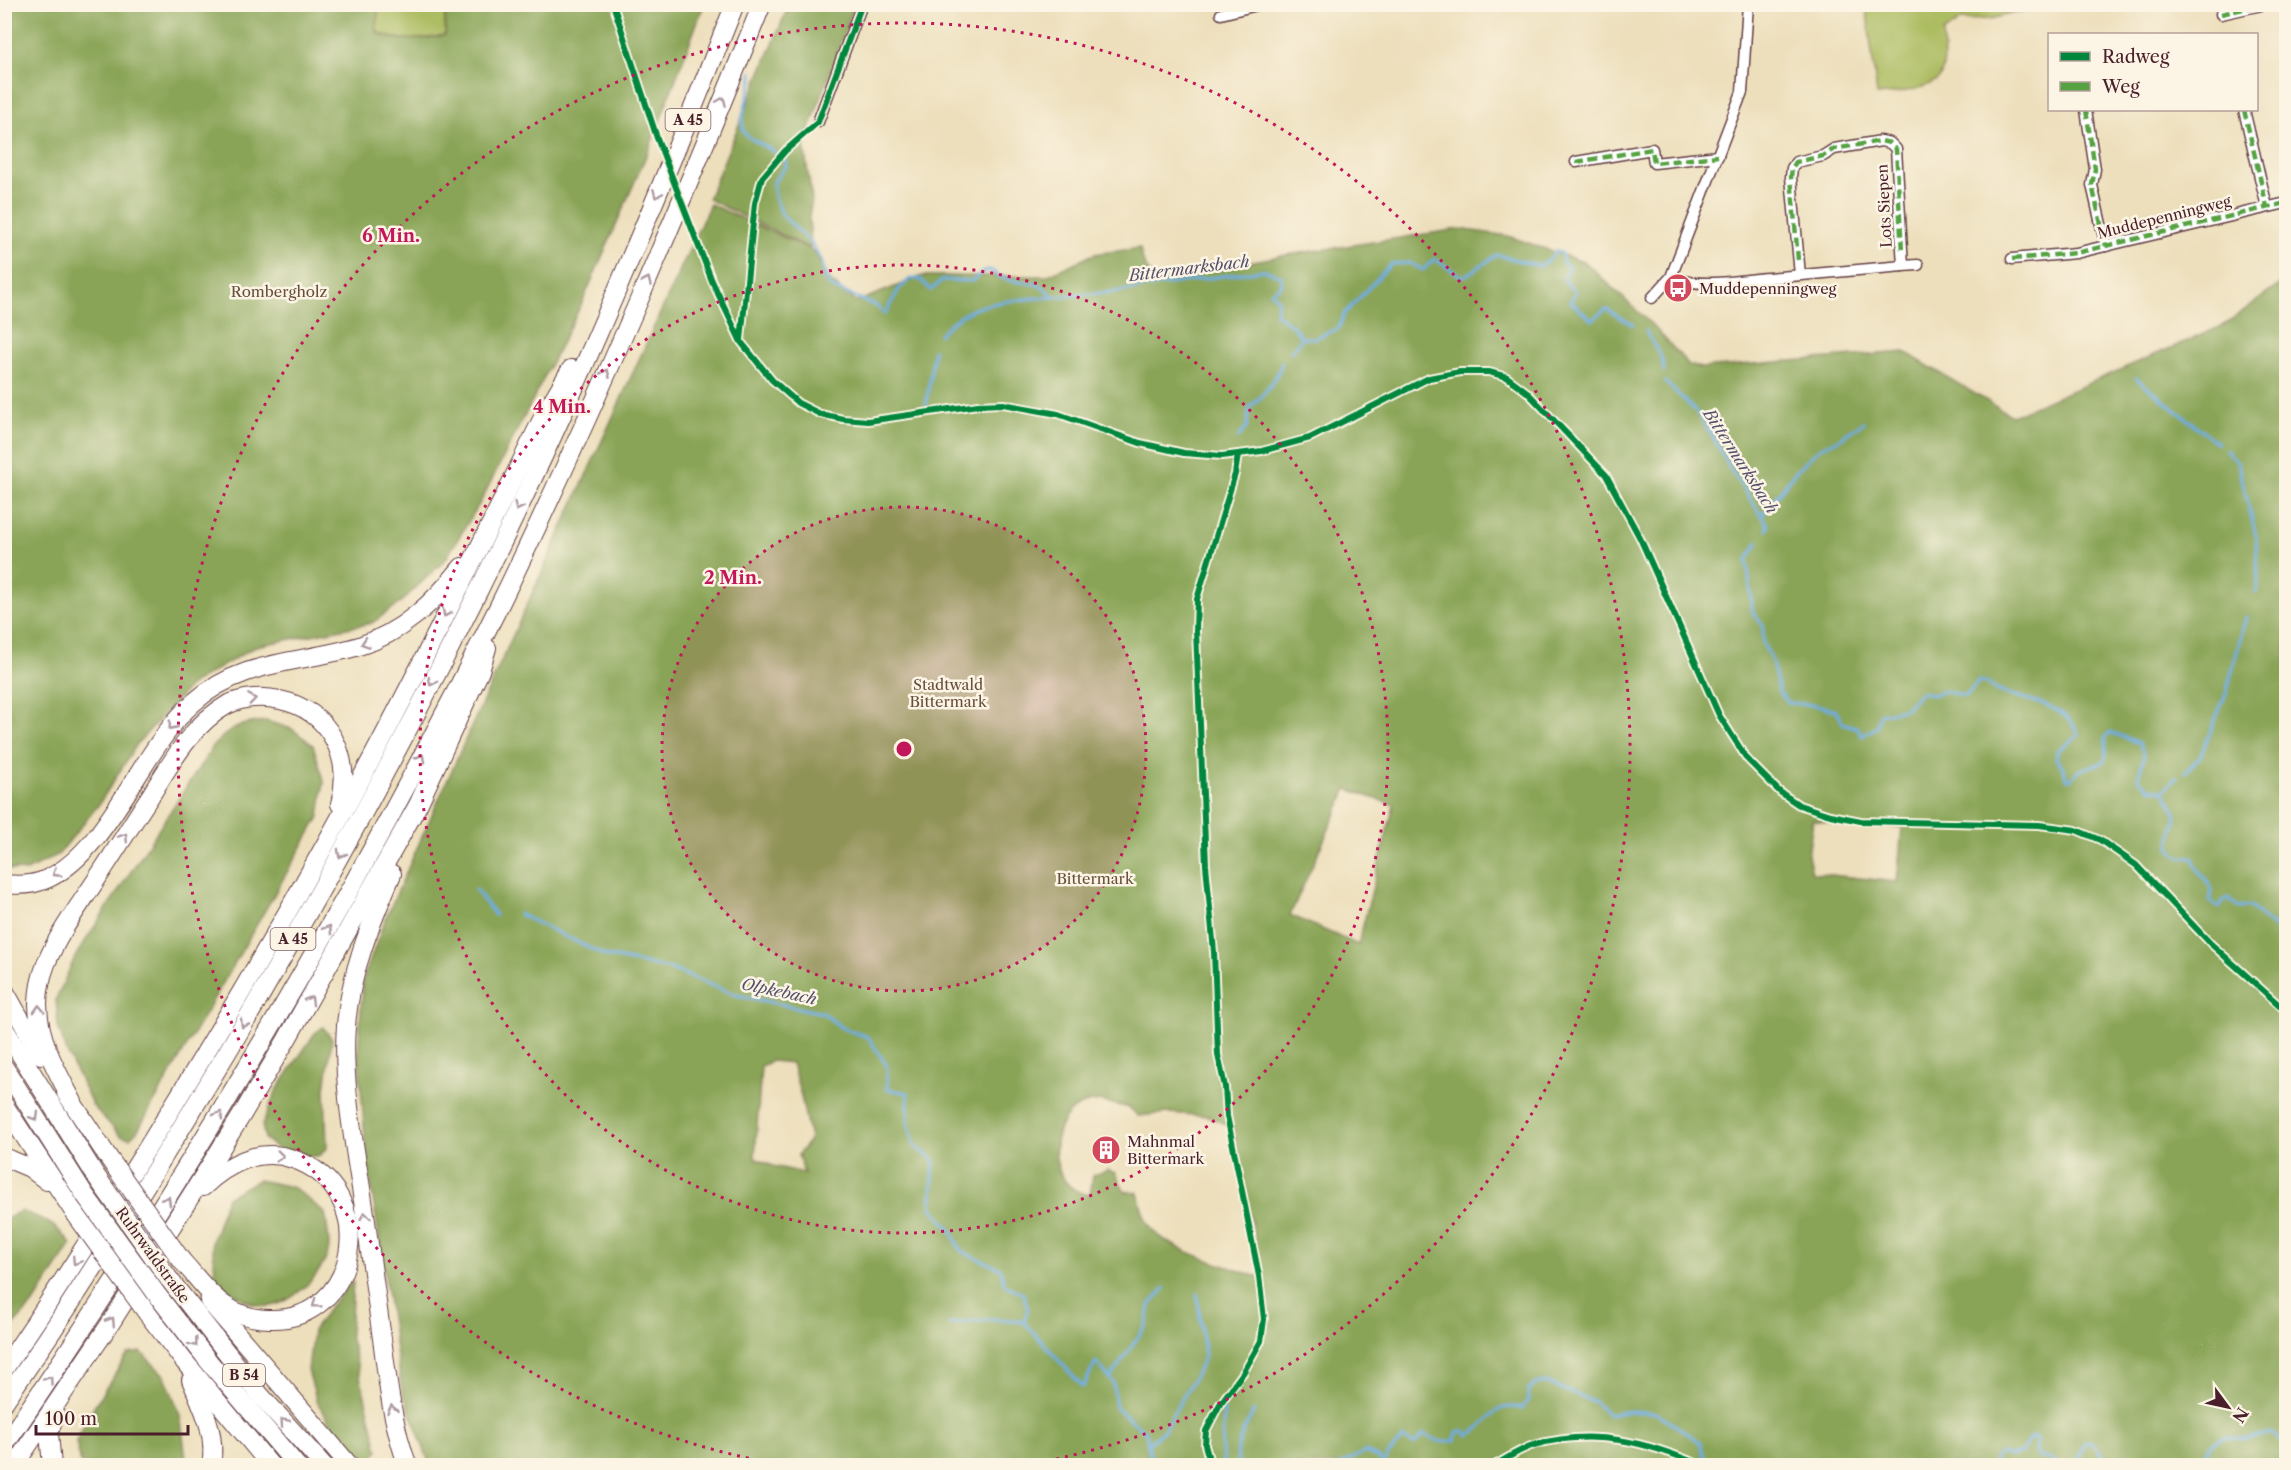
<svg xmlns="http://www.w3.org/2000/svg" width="2291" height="1470" viewBox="0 0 2291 1470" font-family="'Libre Caslon Text',serif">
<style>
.green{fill:#acbc60;stroke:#7b6e46;stroke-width:1.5}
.forest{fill:#89a456;stroke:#6a6240;stroke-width:1.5;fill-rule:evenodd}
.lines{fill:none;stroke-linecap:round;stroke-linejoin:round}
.stream{stroke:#6dade1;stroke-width:3}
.street-casing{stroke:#623c41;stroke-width:13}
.highway-casing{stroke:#623c41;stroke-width:20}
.street{stroke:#fff;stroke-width:10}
.highway{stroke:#fff;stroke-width:18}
.highway-bridge-casing{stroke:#623c41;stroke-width:20;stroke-linecap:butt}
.highway-bridge{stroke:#fff;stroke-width:18}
.quiet{stroke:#56a243;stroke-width:4.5;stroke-dasharray:9 4.5;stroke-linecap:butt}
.cycleway-casing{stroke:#fcf5e5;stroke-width:10}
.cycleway{stroke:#00873e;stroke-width:6}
.oneway{stroke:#ae9aa0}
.ring{fill:none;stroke:#c2185b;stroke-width:3;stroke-dasharray:3 6}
.labels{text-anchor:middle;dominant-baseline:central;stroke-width:5;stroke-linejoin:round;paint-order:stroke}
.shield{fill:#fcf5e5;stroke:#7f5f63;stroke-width:1.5}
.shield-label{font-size:14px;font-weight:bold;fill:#4a1f2b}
.street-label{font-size:15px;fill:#4a1f2b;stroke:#fcf5e5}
.poi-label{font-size:15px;fill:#4a1f2b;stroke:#fcf5e5;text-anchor:start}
.park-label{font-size:15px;fill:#674e3b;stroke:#fcf5e5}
.water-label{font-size:16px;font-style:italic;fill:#56516b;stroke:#fcf5e5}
.centre{fill:#c2185b;stroke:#fcf5e5;stroke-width:3}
.ring-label{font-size:18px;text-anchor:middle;font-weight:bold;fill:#c2185b;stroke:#fcf5e5;stroke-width:5;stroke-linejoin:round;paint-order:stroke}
</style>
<rect width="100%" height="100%" fill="#fcf5e5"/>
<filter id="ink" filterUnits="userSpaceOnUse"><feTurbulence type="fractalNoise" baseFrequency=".0167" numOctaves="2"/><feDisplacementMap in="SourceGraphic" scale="12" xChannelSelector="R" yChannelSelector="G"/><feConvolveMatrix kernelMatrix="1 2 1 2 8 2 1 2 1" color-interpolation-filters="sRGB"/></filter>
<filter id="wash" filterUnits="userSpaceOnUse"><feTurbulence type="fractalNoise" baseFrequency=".008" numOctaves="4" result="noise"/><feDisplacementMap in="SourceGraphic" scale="24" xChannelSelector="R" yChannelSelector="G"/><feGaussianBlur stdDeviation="1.35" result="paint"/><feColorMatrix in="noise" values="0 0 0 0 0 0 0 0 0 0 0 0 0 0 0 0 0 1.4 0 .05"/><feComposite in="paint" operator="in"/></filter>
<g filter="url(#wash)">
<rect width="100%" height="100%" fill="#eddfbc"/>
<!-- green -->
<g class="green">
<path d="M378,5H445V35C422,40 398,43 377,32Z"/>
<path d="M1866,5V4L2049,5L1989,19L1961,20L1943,33C1943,46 1946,65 1940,76C1933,89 1892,94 1877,95Z"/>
</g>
<!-- forest -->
<g class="forest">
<path d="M4,5H378L377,32C397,43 423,40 445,35V5H704L649,149L581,305L480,503L445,560L400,603L372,623L256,646L192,684L137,744L99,804L59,854L27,871L4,869Z"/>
<path d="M789,5H854L804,145L812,200L809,216L811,246L809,248L708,199Z"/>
<path d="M710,204L814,251L830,281L857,302L922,276H1046L1094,254L1140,248C1142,261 1146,274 1160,279L1280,256L1459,229L1508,236L1586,263L1652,325L1689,365L1701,368L1905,352L2012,416L2222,326L2286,280V1465H430L402,1390L366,1152L358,1052L363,980L384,922L468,734ZM1347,789L1394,805L1358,945L1290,915ZM1813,820L1859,827H1902L1897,882L1812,873L1808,856ZM772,1061L792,1063L801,1096L810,1139L798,1155L804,1173L773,1166L755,1158L761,1066ZM1101,1101L1130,1108L1138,1116L1169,1113L1208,1116L1233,1128L1262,1275L1255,1276C1228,1266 1168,1250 1151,1228C1143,1218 1141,1205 1138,1193L1124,1191L1116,1173L1108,1170L1093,1175L1090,1195C1049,1190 1046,1131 1074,1109C1082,1103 1092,1102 1101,1101Z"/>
<path d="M266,721L292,729L313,745L324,781L319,817L138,1130L130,1138L121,1136L93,1106L68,1055L58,1027L56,999L76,955L214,745C230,728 241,723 266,721Z"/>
<path d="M323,1027L332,1039L325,1089L327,1148L319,1156H310L293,1150H279L265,1139L262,1125L276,1091L315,1033Z"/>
<path d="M258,1180L293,1187L325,1213C327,1224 329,1235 329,1246C328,1271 287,1311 261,1306C244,1302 229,1291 216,1281L212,1242L227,1197Z"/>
<path d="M21,1211C45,1219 55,1224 71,1244L34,1303L5,1334V1219Z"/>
<path d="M353,1281L350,1335L378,1450L369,1463L362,1460L336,1432L317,1402L308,1370L313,1331L331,1305Z"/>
<path d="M141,1352L165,1376L180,1415L187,1465H81L76,1441L95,1405L128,1354Z"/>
</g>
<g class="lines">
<!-- stream -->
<g class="stream">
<path d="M752,72C754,91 734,122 746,135C748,138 769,148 774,152"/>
<path d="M785,160L786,166L773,183L775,196L782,215L810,242L821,259L826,280L831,287L875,305L885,314L899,289L910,279H920L931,290L943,280L972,281L983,271L990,270C994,272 999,277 1003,278C1023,286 1037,277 1053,297L1114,292L1264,270L1281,276L1282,285L1271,292L1278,300L1276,314L1292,325L1302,338H1315L1339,328L1344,314L1391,264L1410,263L1423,270L1434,259L1463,277L1497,255L1540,266L1552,257L1556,250L1562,253L1563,263L1569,267L1564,280L1576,292L1570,301L1592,320L1606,309L1633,325"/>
<path d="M1646,331C1654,349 1662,351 1664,371"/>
<path d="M939,335C969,299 1009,301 1052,297"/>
<path d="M1291,352L1302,338"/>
<path d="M2136,378L2217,443"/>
<path d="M1665,382L1696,411L1716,442L1730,469L1768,525L1767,530"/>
<path d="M926,406L934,350"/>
<path d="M1238,438L1246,428L1250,407C1265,394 1275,382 1282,363"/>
<path d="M2226,450L2238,463L2256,536L2258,581L2256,592"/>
<path d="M1762,515L1796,471L1820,448L1841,438L1863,422"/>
<path d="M1758,542L1747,560L1753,613L1763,625V643L1772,661L1779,692L1789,703L1816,705L1835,710L1843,723L1858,728L1862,736L1877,727L1880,714L1905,709L1921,692L1932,695L1944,691L1966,696L1979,681C1988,681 1991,688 1999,691C2029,702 2065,702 2079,735L2057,751L2056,759L2064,768L2066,779H2071C2086,756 2113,778 2105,738L2110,732L2139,743L2144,755L2138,778L2149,788L2163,791C2169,799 2178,812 2175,823C2172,835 2170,835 2170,848L2179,857L2193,858C2196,871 2206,877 2212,890L2210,902L2219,908L2223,901L2228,898L2239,908L2250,906C2259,917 2272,924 2282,934L2286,932"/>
<path d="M2185,772L2200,757L2226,694L2246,617"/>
<path d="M2163,791L2177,777"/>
<path d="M476,890L495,915"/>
<path d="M519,914L606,956L671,969L736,995L823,1013L842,1028L868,1037L887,1066V1089L908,1093V1123L915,1146L934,1160L931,1207L950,1229L961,1251L1001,1269L1004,1284L1023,1294L1028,1308L1024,1322L1083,1387L1096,1362L1113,1382L1116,1408L1146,1432L1152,1466"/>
<path d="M949,1324L998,1319L1024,1322"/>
<path d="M1110,1378L1147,1324L1150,1305L1165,1288"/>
<path d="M1148,1444L1164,1430L1198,1371L1205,1355L1197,1294"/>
<path d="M1224,1466L1222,1450L1224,1410"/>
<path d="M1239,1466C1233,1447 1245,1427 1254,1411"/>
<path d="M1337,1466L1365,1452L1377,1457L1383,1465L1387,1456L1403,1438L1414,1444L1424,1434C1436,1441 1442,1444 1455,1440L1457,1432L1464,1431L1469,1435C1493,1422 1490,1402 1522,1408L1528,1400V1391L1536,1384L1545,1382L1595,1402L1609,1415L1630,1411L1657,1413L1700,1442L1704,1457"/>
<path d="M1993,1466L1996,1457L2001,1454L2010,1456L2022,1453L2031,1437L2036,1439C2038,1447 2033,1452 2040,1458H2050L2061,1466"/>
<path d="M2072,1466L2079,1458L2084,1442C2098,1442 2102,1456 2107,1466"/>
<path d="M2123,1466L2132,1456L2140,1466"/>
<path d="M2199,1466L2211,1444L2223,1437L2247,1439L2271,1433L2286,1443V1451"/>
</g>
</g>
</g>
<g filter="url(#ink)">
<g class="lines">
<!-- street casing -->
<g class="street-casing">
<g id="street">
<path d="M1221,14L1261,4"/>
<path d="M2221,14L2266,4"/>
<path d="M2086,110L2095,169L2092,185L2106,246"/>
<path d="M2244,110L2267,207"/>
<path d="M818,122L862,4"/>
<path d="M1576,162L1652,149L1654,163L1718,156"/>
<path d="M2012,259L2076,253L2286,203"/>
<path d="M1903,266L1918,265"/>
<path d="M1671,277C1700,289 1738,280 1768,278C1813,274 1858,270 1903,266L1896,149L1890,143L1881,141L1834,149L1823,156L1796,162L1792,168L1791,177L1800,275"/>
<path d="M1652,298L1671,277L1742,92L1748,4"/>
</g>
</g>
<!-- highway casing -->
<g class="highway-casing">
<g id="highway">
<path d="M392,874C371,923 350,972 346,1026C341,1089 359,1166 367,1229C372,1268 378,1307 383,1346C388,1386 393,1427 408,1466"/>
<path d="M4,884C20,886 35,885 49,878C110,848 141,749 193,703C242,659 300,664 359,646C402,633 434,602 462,567"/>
<path d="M4,990L41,1055"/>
<path d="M4,1028L96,1176"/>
<path d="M4,1067L85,1195"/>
<path d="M66,1093L108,1157"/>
<path d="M73,1102C57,1071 38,1040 38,1004C38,991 41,977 46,964C59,931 83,901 102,871C118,847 133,822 149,798C170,765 191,725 227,705C243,697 263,696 280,700C329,710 353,757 340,804"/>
<path d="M4,1105L74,1212"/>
<path d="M4,1157L30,1168L47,1181"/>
<path d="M182,1261C196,1276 209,1295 226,1306C239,1315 254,1319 269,1319C360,1323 382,1189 293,1159C259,1147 227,1164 203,1187"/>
<path d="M169,1279L260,1395L324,1466"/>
<path d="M158,1296L210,1363L297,1466"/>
<path d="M209,1301L350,1466"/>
<path d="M147,1313L184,1361L271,1466"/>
<path d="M4,1369C119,1199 226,1024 325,845C404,703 475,557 546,411L571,369"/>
<path d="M191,1380C203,1408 217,1434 211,1466"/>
<path d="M4,1402C77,1297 144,1189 210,1081C342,861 463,634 569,400C627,269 682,137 735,4"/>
<path d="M4,1446C188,1177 355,898 499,606C595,410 680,207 762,4"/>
<path d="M14,1466L112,1321L240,1118L287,1039L418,805L480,671L487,648"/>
<path d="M52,1466L49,1433L55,1414"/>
</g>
</g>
<!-- street -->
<use href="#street" class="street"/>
<!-- highway -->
<use href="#highway" class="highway"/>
<!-- highway-bridge casing -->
<g class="highway-bridge-casing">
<g id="highway-bridge">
<path d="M108,1157L182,1261"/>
<path d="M96,1176L169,1279"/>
<path d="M85,1195L158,1296"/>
<path d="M74,1212L147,1313"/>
</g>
</g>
<!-- highway-bridge -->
<use href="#highway-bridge" class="highway-bridge"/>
<!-- quiet -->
<g class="quiet">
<path d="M2221,14L2266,4"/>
<path d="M2086,110L2095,169L2092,185L2106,246"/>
<path d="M2244,110L2267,207"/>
<path d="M1576,162L1652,149L1654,163L1718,156"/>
<path d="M2012,259L2076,253L2286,203"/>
<path d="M1798,260L1791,177L1792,168L1796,162L1823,156L1834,149L1881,141L1890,143L1896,149L1902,252"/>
</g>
<!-- cycleway casing -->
<g class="cycleway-casing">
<g id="cycleway">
<path d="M613,4L657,138L712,281L741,342L772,380L798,403L820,414L843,419L868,421L978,405L1003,404L1058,414L1140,443L1184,453L1222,456L1262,451L1310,438L1429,378L1460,372H1489L1507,377L1527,392L1606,475L1640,538L1719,715L1747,759L1780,792L1799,805L1830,815L1861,821L2039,825L2076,830L2100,840L2136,865L2211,944L2286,1011"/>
<path d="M741,340L755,203L762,178L785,151L818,122L862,4"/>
<path d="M1211,1466L1205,1445L1206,1431L1220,1404L1243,1373L1261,1341L1264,1319L1259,1276L1227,1116L1225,1087L1218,1055L1214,952L1206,865L1196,631L1197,599L1235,474L1238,455"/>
<path d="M1493,1466C1506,1459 1520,1449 1534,1445C1595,1428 1646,1442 1703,1466"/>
</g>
</g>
<!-- cycleway -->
<use href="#cycleway" class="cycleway"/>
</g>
<!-- one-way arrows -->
<defs><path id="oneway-chevron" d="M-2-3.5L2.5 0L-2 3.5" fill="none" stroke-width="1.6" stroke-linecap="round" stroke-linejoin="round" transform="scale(1.5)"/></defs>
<g class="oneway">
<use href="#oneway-chevron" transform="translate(722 101) rotate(-67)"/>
<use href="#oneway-chevron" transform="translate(657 194) rotate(113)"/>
<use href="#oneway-chevron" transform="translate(647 281) rotate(-66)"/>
<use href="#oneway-chevron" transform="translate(606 373) rotate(-66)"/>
<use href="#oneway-chevron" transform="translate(518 507) rotate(116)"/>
<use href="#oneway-chevron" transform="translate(446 613) rotate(117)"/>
<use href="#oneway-chevron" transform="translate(365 643) rotate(161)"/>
<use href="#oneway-chevron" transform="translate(432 682) rotate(117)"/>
<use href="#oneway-chevron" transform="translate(252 699) rotate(-8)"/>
<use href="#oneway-chevron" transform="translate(172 726) rotate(129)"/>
<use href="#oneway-chevron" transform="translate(421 758) rotate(-62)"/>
<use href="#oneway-chevron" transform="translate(124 837) rotate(-57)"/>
<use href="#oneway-chevron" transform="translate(341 854) rotate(119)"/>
<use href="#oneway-chevron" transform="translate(56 873) rotate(147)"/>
<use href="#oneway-chevron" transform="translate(328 929) rotate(-60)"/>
<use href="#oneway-chevron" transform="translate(310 1000) rotate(-60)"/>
<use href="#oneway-chevron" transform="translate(39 1009) rotate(-92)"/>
<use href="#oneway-chevron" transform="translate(244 1024) rotate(121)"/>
<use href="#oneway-chevron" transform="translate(219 1115) rotate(-59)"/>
<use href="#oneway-chevron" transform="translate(35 1117) rotate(59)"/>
<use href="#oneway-chevron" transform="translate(280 1156) rotate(7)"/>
<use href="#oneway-chevron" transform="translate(167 1200) rotate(-59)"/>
<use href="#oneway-chevron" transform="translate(365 1216) rotate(-98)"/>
<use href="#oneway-chevron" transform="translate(76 1261) rotate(123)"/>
<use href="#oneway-chevron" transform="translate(316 1304) rotate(143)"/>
<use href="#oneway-chevron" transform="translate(111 1321) rotate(-57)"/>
<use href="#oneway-chevron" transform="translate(194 1343) rotate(52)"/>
<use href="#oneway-chevron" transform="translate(49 1380) rotate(-56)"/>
<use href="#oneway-chevron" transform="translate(392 1409) rotate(-101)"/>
<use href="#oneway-chevron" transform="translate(284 1422) rotate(-131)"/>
</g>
</g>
<!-- distance rings -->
<circle cx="904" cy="749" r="242" fill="#c2185b" fill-opacity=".12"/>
<g class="ring">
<circle cx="904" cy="749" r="242"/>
<circle cx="904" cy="749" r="484"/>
<path d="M784 1465A726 726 0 1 1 1024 1465"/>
</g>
<!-- icons -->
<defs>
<g id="bus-disc" transform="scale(1.5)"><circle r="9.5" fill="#d1495b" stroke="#fcf5e5"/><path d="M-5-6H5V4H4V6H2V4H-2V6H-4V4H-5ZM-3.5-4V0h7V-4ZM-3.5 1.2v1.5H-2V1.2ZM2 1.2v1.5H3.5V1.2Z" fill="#fff"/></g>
<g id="building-disc" transform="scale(1.5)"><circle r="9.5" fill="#d1495b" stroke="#fcf5e5"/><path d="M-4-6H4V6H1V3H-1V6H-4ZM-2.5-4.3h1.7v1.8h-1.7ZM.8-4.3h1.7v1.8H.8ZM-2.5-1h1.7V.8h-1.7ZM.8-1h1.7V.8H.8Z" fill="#fff"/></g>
</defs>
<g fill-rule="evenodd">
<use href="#bus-disc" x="1678" y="288"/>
<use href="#building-disc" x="1106" y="1150"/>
</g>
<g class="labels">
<!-- shield labels -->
<g class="shield">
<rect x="665.5" y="109" width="45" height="22" rx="4.5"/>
<rect x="270.5" y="928" width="45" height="22" rx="4.5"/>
<rect x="223" y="1364" width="42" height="22" rx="4.5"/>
</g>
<g class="shield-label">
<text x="688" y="120">A 45</text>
<text x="293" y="939">A 45</text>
<text x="244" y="1375">B 54</text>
</g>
<!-- street labels -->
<g class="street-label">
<text transform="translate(1884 206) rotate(-93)">Lots Siepen</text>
<text transform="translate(2164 217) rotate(-14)">Muddepenningweg</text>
<text transform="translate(153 1255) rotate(54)">Ruhrwaldstraße</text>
</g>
<!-- poi labels -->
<g class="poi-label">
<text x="1699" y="288">Muddepenningweg</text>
<text x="1127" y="1141">Mahnmal<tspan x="1127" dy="17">Bittermark</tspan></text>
</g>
<!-- park labels -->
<g class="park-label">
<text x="279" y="291">Rombergholz</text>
<text x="948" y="684">Stadtwald<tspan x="948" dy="17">Bittermark</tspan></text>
<text x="1095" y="878">Bittermark</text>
</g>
<!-- water labels -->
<g class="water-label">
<text transform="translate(1189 268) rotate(-7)">Bittermarksbach</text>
<text transform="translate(1741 461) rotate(57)">Bittermarksbach</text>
<text transform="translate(779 991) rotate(12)">Olpkebach</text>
</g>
</g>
<circle cx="904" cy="749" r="9" class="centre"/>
<g class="ring-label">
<text x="391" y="242">6 Min.</text>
<text x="562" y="413">4 Min.</text>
<text x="733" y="584">2 Min.</text>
</g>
<!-- margin -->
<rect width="2291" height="1470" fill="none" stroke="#fcf5e5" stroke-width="24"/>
<!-- legend -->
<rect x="2048" y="33" width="210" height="78" fill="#fcf5e5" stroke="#b59f9b" stroke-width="1.5"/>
<rect x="2060" y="52" width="30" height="9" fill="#00873e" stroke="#b59f9b" stroke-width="1.5"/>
<text x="2102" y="63" font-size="18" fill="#4a1f2b">Radweg</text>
<rect x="2060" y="82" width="30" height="9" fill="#56a243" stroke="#b59f9b" stroke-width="1.5"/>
<text x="2102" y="93" font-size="18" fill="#4a1f2b">Weg</text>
<!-- north arrow -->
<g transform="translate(2228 1407) rotate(123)" stroke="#fcf5e5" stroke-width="4.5" paint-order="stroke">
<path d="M0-4.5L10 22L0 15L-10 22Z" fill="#4a1f2b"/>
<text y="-9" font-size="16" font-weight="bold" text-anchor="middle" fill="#4a1f2b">N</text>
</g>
<!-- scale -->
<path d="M36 1425v9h152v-9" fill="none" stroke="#4a1f2b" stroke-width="3"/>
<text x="45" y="1425" font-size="18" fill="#4a1f2b" stroke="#fcf5e5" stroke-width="4.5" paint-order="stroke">100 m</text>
</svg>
